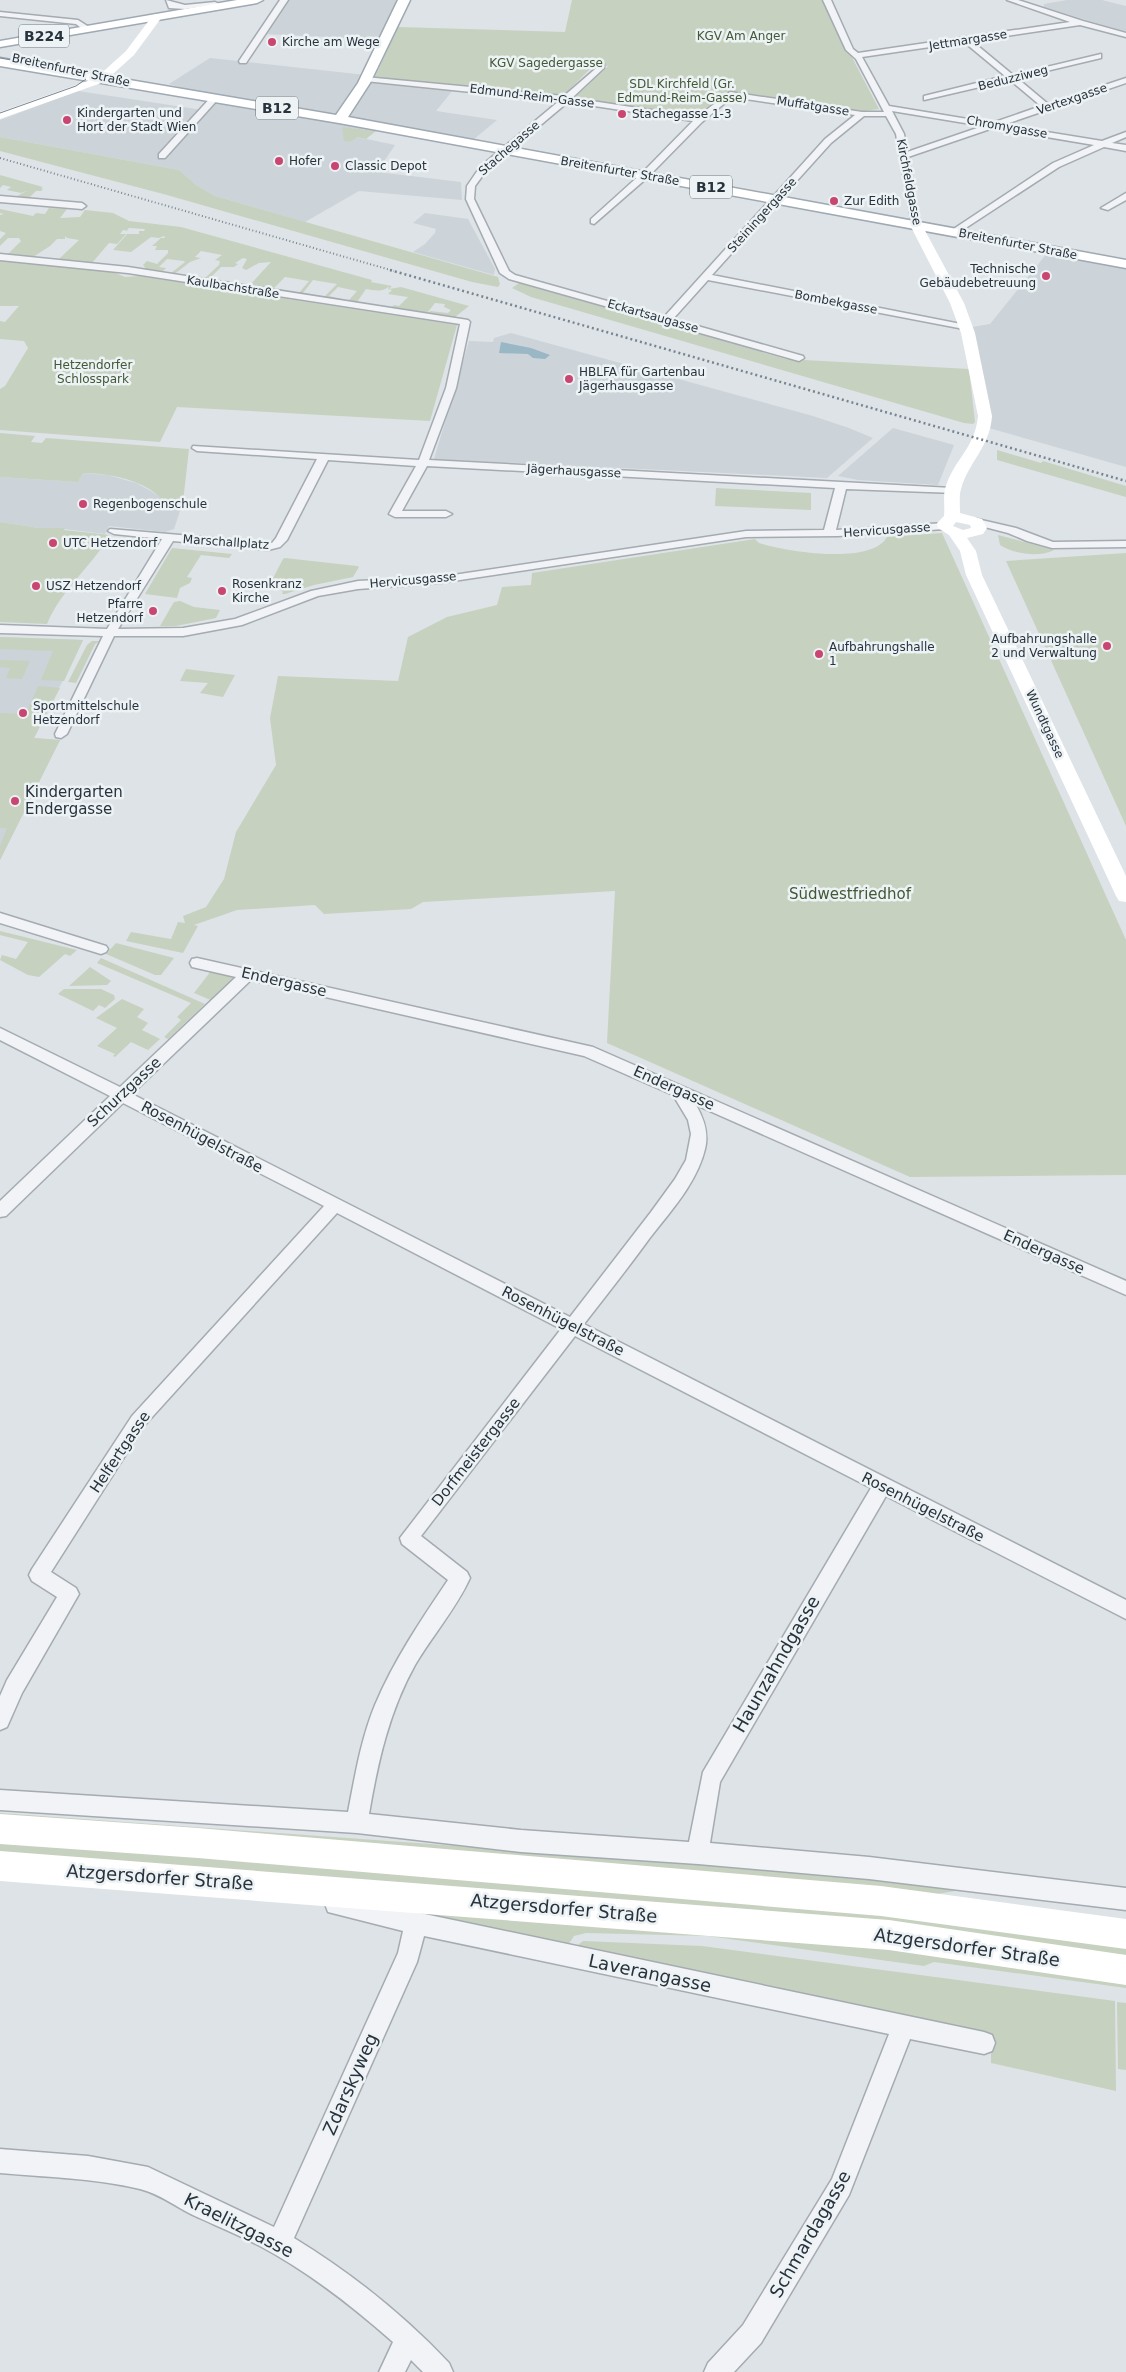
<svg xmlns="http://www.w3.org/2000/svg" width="1126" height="2372" viewBox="0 0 1126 2372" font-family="'DejaVu Sans',sans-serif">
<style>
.built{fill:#ccd3d9}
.green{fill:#c7d1bf}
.water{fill:#9ab7c6}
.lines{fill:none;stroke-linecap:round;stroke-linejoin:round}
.street-casing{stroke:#a4abb1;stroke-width:3}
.primary-casing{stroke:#9ea9b2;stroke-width:3}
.street{fill:#f1f3f6;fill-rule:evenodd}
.secondary{fill:#fff;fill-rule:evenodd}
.primary{fill:#fff;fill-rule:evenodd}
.tram{stroke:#788590;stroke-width:1}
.rail-far1{stroke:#788590;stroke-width:2;stroke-dasharray:1 2.5;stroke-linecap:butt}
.rail{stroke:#788590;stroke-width:2.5;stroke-dasharray:2 3;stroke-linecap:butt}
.poi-dot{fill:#c94670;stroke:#edf2f5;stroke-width:2}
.labels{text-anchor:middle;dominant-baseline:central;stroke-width:5;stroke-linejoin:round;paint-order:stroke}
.far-park-label{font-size:12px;fill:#425936;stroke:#edf2f5}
.far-street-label{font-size:12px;fill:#28333d;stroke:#edf2f5}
.far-poi-label{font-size:12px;fill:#28333d;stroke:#edf2f5;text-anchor:start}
.shield{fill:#edf2f5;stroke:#636c74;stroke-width:1}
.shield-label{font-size:14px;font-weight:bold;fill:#28333d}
.poi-label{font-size:15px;fill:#28333d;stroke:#edf2f5;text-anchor:start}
.park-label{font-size:15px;fill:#425936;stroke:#edf2f5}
.street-label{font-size:15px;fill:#28333d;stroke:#edf2f5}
.near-street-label{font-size:18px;fill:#28333d;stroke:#edf2f5}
</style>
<rect width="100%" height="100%" fill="#dee3e7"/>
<!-- built -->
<g class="built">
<path d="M286,0H411L392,40L264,34Z"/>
<path d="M1067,0H1102L1126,6V32L1044,7V4Z"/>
<path d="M210,58L457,85L436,111L497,120L474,139L345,128L351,142L357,137L395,145L377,172L461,182L462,200L359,191L305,222L215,196L196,185L179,170L0,137V120L78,91L209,111L219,99L169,84Z"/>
<path d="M425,213L468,219L495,269L494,275L413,252L425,244L435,233L436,229L413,223Z"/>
<path d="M1048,252L1126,267V467L989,428L972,327L990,324Z"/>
<path d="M511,333L813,416L849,428L873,438L827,478L434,459L469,341L493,342L494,338Z"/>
<path d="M893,428L954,445L938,485L858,480L838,476Z"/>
<path d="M83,473L108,475L136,483L151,491L169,505L183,502L174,529L165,532L109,526L105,534L64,529V528H39L0,522V477L78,482Z"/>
<path d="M0,637L83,640L34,738L60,740L0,860Z"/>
</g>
<!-- green -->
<g class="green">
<path d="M572,0H822L879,109L857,112L735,93C716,94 707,114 688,115L574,98L608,66L594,65L563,96L375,77L398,27L565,32Z"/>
<path d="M342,127L376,131L366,139L357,137L351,142L344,141Z"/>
<path d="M0,137L179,170L196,185L215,196L498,277L500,284L498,287L472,282L167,195L0,151Z"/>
<path d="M0,175L43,187L41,188L43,189L41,191H36L29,198L17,196L27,191L21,193L7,190L11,187L3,185L0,188Z"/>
<path d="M49,208L67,209L60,218L80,217L85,210L113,213L129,221L181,227L372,280L371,282L392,286L389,289L401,287L469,306L455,317L429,313L430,311L448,313L451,310L444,307L445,304L435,303L427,313L392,307L394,305L399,306L408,297L388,294L392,290L388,289L389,286C383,293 374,290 366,289L357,302L349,300L357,291L338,287L329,296L346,300L324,297L337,284L313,280L303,293H299L309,281L285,277L273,289L250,285L271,262L259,263L246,270L242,268L247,259L243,258L235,263L238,264L234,267H221L209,279L205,278L219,265L220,261L215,260L222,255L201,251L195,257L201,258L190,262L176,273H171L185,262L184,261L167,259L159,267L166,268L163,271L146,269L143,265L147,261L157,264L168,253V250H155L157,246H152L161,238H165L164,236L159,238L151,237L131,252L113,250L127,234H139V231H144L145,229L129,228L127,230L129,231L123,230L120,234H126L117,244L109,243L92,263L59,259L79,240L67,238L65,236V239H57L50,246L33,257L8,254L21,241L19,238H8L0,246V239L6,233L0,231V215L4,214L0,213V209L33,216L36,213L45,214Z"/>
<path d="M0,261L113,272L125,277L139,276L457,325L430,421L177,407L160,442L0,430V389L5,386L28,348L24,341L0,339V321L5,322L19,306H0Z"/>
<path d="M519,283L786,359L969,369L975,422L973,424L964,423L531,297L512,288Z"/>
<path d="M0,433L35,436L31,442L42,443L46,438L189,449L183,502L169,505C162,501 158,495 151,490C131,478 106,473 83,473L78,482L0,477Z"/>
<path d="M997,450L1041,463L1043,461L1126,486V497L997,460Z"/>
<path d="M716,488L811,493V510L715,506Z"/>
<path d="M0,522L39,528H65L64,530L110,535C92,566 61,590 47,624L0,622Z"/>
<path d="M942,533L1126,940V1175L910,1177L607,1043L615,891L423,902L411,909L324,914L315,905L237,910L194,925L198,926L183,953L126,941L131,932L171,939L178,922L185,923L183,916L206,907L224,879L236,832L276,765L270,718L278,676L398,681L408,637L447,617L497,605L502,587L531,585L532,573L755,539L759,543C785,551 871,566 887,537Z"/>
<path d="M998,535L1054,550C1039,558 1014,554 1000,545Z"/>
<path d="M172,548L232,554L229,558L201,555L187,577L192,578L190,583L180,588L177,598L145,594Z"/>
<path d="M1126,553V826L1006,561Z"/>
<path d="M285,558L357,566L359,567L353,577L314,585L285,594H282L283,592L274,583L271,582L283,559Z"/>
<path d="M180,601L194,607L220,610L216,618L176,626H160L174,602Z"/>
<path d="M0,637L83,640L64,681L41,680L53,651L0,649Z"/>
<path d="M92,641H100L95,644L76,683L68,682L87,645Z"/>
<path d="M0,660L30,661L22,679L6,678L10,668L0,667Z"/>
<path d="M186,669L235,675L223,697L200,693L208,683L180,681Z"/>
<path d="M38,686L60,688L34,738L60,740L0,860V846L7,828H0V713L26,714Z"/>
<path d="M0,931L77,950L70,956L65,954L39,977L28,975L0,960L2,955L16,959L28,942L0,935Z"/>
<path d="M116,943L174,958L161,975H155L106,954Z"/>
<path d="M101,958L205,1004L168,1039L164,1037L181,1020L177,1017L191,1003L97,963Z"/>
<path d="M90,967L111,981L107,985L69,986Z"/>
<path d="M211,971L238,977L213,1001L194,993Z"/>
<path d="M64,989H101L114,995L115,999L105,1008L99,1005L93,1011L58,994Z"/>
<path d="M122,999L144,1009L137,1017L148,1023L142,1030L160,1039L148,1050L131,1042L115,1057L113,1056L115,1054L97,1046L117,1028L96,1018Z"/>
<path d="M0,1813L806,1871L966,1889L932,1895L0,1820Z"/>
<path d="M0,1842L792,1903L1126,1944V1955L0,1854Z"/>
<path d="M386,1909L927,1952L1126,1979V1988L934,1962L924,1966L708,1936L586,1933L574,1936L568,1945Z"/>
<path d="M583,1941L702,1946L1115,2001L1116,2091L991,2063V2040L568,1953Z"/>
<path d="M1117,2002L1126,2003V2070L1118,2069Z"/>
</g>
<!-- water -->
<path class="water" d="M501,342L531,348L550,355L545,359L533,358L528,354L499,353Z"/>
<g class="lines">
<!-- street casing -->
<g class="street-casing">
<g id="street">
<path d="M166,0L185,5L215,2L219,4L185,9L169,8Z"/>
<path d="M280,0H288L246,63H240L239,61Z"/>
<path d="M823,0H831L853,49L858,53L1070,22L1007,0H1018L1083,21L1126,33V37L1080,25L972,41L1013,75L1101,54V58L1017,78L1048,104L1126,78V83L1003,125L1102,141L1126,132V137L1112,143L1126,145V151L1104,147L1059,167L955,235L952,234V230L1053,163L1094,145L993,128L908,157L920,225L916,228L912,225L896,134L886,116H864L831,143L712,275L966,325L969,326V330L708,280L673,319L803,356L804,358L799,361L509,279L500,273L466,199L467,186L480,167L559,101L365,81L361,79L365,77L564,96L601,64H604V68L572,98L697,117L730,92L862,112H884L856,59L846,50ZM964,42L1005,76L924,96V100L1010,80L1041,106L992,123L889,106L862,57ZM732,97L855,115L825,139L664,317L515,275L509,271L474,199L475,186L486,171L568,102L693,121L642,173L591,219V223L594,224L648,177L702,122ZM892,111L983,126L907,152L904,134Z"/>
<path d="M0,12L78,20L92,29L85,31L76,24L0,16Z"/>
<path d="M213,95L220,97L165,158H159V154Z"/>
<path d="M1126,193V200L1108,210L1101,208Z"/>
<path d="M0,196L82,203L86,206L82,209L0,202Z"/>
<path d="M0,254L128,267L468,320L470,322L456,388L429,460L952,488L957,491L956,493L846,489L836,530L945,523L951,526L945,529L838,536L746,537L440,583L358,589L318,596L242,625L183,636H114L67,734L61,738L56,737L55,734L103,636L0,633V625L107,629L162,539L114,534L108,531L110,529L272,543L276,538L317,459L197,451L192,448L193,446L419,460L446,388L460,324L128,273L0,260ZM328,460L416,466L389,514L395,517H446L452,514L446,511H402L427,466L835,488L824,530L746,531L440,577L358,581L311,591L235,619L183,628L118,629L173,541L268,550L280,547L287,540Z"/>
<path d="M977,519L1016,528L1053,542L1126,541V547L1052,548L1027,541L1008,533L973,524V520Z"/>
<path d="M0,913L106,946L108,949L106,952L101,954L0,923Z"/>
<path d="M197,958L593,1047L1126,1281V1295L696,1105C704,1119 709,1133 705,1149C697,1183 670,1212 649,1239C628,1268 606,1296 584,1324L1126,1600V1619L886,1496L720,1782L710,1843L869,1857L1126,1888V1910L869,1879L698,1864L521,1852L357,1833L0,1810V1790L348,1812C355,1776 361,1739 375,1705C394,1660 421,1620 448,1580L402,1544L400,1538L561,1329L337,1213L144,1426L51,1572L76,1588L79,1594L22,1693L7,1727L0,1730V1696L7,1680L57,1597L32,1581L29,1575L32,1569L132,1416L324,1206L123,1103L6,1216L0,1217V1201L110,1096L0,1040V1028L120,1087L236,977L192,967L190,963L192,959ZM251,980L584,1056L673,1095L688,1120L691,1134L686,1160L675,1179L651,1212L570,1317L132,1094ZM575,1336L871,1488L703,1772L689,1842L521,1830L369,1814C378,1761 389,1712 415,1665C432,1636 456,1609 470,1578L467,1572L421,1536Z"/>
<path d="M336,1893L415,1912L984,2032L992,2035L995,2043L992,2051L984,2054L910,2039L849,2195L761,2343L734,2372H704L708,2363L743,2325L832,2179L889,2034L424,1936L417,1962L294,2238C351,2273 403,2314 449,2363L453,2372H423L411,2360L405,2372H379L393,2342C352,2306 309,2272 260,2246C239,2235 217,2226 195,2216C176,2207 160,2194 140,2189C94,2178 47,2177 0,2173V2149L88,2156L148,2167L274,2227L398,1953L403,1931L328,1912L325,1904L328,1896Z"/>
</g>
</g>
<!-- primary casing -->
<g class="primary-casing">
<g id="primary">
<path d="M237,0H263L257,3L0,47V41Z"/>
<path d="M398,0H410L370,83L348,117L1126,260V268L339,123L0,66V58L336,115L358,83Z"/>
</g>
</g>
<!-- street -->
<use href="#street" class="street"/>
<!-- secondary -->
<g class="secondary">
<path d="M157,14L162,17L134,55L104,82L0,119V112L96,78L126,51L153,15Z"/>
<path d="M916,221L922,225L964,303L975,333L992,416C990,447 969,461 961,489C959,495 960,505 960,513L982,519L987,528L983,534L967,538L976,551L982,575L1126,876V902L1119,901L1116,896L966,575L960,551L949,535L938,528L937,523L944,516C945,508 943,497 945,489C953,460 975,449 978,416L961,333L950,303L910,225ZM956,522L970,525L971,528L963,530L953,526Z"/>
<path d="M0,1814L198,1828L881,1886L1126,1919V1949L881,1916L198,1858L0,1844Z"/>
<path d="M0,1851L889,1920L1126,1955V1985L889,1950L0,1881Z"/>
</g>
<!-- primary -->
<use href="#primary" class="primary"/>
<!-- tram -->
<path class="tram" d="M0,58L78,72L86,79L76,86L0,113"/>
<!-- rail-far1 -->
<path class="rail-far1" d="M0,158L394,271"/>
<!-- rail -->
<path class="rail" d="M390,270L1126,481"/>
</g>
<!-- markers -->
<g class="poi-dot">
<circle cx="272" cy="42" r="5"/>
<circle cx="622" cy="114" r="5"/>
<circle cx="67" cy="120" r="5"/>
<circle cx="279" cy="161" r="5"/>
<circle cx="335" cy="166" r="5"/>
<circle cx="834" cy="201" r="5"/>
<circle cx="1046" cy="276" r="5"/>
<circle cx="569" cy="379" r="5"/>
<circle cx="83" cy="504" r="5"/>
<circle cx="53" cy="543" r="5"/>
<circle cx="36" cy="586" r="5"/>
<circle cx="222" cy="591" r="5"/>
<circle cx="153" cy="611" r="5"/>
<circle cx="1107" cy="646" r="5"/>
<circle cx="819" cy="654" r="5"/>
<circle cx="23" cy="713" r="5"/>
<circle cx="15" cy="801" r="5"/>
</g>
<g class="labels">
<!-- far-park labels -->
<g class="far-park-label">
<text x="741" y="36">KGV Am Anger</text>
<text x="546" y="63">KGV Sagedergasse</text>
<text x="682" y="84">SDL Kirchfeld (Gr.<tspan x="682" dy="14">Edmund-Reim-Gasse)</tspan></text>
<text x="93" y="365">Hetzendorfer<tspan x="93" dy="14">Schlosspark</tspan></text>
</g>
<!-- far-street labels -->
<g class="far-street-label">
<text transform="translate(968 40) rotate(-9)">Jettmargasse</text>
<text transform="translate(71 70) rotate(12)">Breitenfurter Straße</text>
<text transform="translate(1013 78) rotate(-14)">Beduzziweg</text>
<text transform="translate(532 96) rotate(7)">Edmund-Reim-Gasse</text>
<text transform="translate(1072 99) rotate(-19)">Vertexgasse</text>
<text transform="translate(813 106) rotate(9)">Muffatgasse</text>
<text transform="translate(1007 127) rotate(10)">Chromygasse</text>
<text transform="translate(509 148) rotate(-41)">Stachegasse</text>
<text transform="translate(620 171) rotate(10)">Breitenfurter Straße</text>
<text transform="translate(909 182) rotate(79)">Kirchfeldgasse</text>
<text transform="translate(762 215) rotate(-48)">Steiningergasse</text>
<text transform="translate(1018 244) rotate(11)">Breitenfurter Straße</text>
<text transform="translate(233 287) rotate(9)">Kaulbachstraße</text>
<text transform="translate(836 302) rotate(11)">Bombekgasse</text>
<text transform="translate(653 316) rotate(16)">Eckartsaugasse</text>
<text transform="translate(574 471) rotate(3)">Jägerhausgasse</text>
<text transform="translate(887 530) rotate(-4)">Hervicusgasse</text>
<text transform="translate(226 542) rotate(4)">Marschallplatz</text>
<text transform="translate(413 580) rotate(-5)">Hervicusgasse</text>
<text transform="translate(1045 724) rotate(65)">Wundtgasse</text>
</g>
<!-- far-poi labels -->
<g class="far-poi-label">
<text x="282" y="42">Kirche am Wege</text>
<text x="77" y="113">Kindergarten und<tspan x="77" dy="14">Hort der Stadt Wien</tspan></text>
<text x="632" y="114">Stachegasse 1-3</text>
<text x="289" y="161">Hofer</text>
<text x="345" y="166">Classic Depot</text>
<text x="844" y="201">Zur Edith</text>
<text x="1036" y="269" text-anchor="end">Technische<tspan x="1036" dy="14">Gebäudebetreuung</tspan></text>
<text x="579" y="372">HBLFA für Gartenbau<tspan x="579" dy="14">Jägerhausgasse</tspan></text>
<text x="93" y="504">Regenbogenschule</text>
<text x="63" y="543">UTC Hetzendorf</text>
<text x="232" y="584">Rosenkranz<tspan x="232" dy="14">Kirche</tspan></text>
<text x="46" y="586">USZ Hetzendorf</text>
<text x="143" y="604" text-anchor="end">Pfarre<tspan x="143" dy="14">Hetzendorf</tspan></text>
<text x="1097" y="639" text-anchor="end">Aufbahrungshalle<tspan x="1097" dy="14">2 und Verwaltung</tspan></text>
<text x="829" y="647">Aufbahrungshalle<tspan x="829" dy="14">1</tspan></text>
<text x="33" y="706">Sportmittelschule<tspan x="33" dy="14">Hetzendorf</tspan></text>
</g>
<!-- shield labels -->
<g class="shield">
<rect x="19" y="24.5" width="50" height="23" rx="4"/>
<rect x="256" y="96.5" width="42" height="23" rx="4"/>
<rect x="690" y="175.5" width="42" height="23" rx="4"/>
</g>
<g class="shield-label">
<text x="44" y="36">B224</text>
<text x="277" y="108">B12</text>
<text x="711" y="187">B12</text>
</g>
<!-- poi labels -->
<g class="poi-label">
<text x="25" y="792">Kindergarten<tspan x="25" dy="17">Endergasse</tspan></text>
</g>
<!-- park labels -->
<g class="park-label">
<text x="850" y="894">Südwestfriedhof</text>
</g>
<!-- street labels -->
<g class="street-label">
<text transform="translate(284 982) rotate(13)">Endergasse</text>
<text transform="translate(674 1088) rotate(24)">Endergasse</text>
<text transform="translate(124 1092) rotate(-43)">Schurzgasse</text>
<text transform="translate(202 1137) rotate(28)">Rosenhügelstraße</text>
<text transform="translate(1044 1252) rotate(24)">Endergasse</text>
<text transform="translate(563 1321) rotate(27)">Rosenhügelstraße</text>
<text transform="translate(120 1452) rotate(-56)">Helfertgasse</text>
<text transform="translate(476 1452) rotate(-52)">Dorfmeistergasse</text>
<text transform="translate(923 1507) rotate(27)">Rosenhügelstraße</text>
</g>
<!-- near-street labels -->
<g class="near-street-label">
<text transform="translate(776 1664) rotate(-60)">Haunzahndgasse</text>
<text transform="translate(160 1877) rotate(4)">Atzgersdorfer Straße</text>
<text transform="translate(564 1908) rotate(5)">Atzgersdorfer Straße</text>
<text transform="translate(967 1947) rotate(8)">Atzgersdorfer Straße</text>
<text transform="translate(650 1973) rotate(12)">Laverangasse</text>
<text transform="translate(350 2084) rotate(-66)">Zdarskyweg</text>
<text transform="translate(239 2225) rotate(27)">Kraelitzgasse</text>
<text transform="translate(810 2234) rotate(-60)">Schmardagasse</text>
</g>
</g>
</svg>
